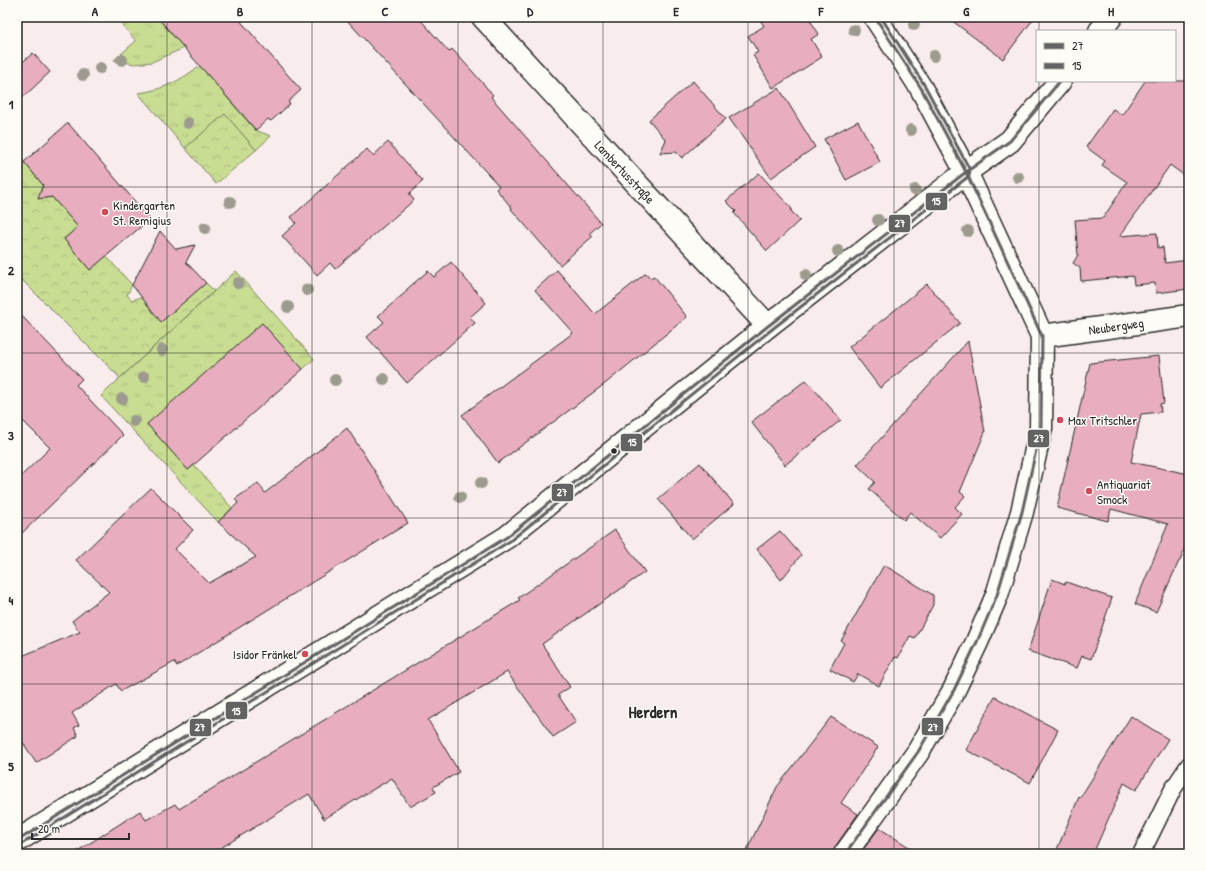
<svg xmlns="http://www.w3.org/2000/svg" width="1206" height="871" viewBox="0 0 1206 871" font-family="'Patrick Hand',sans-serif">
<style>
.grass{fill:url(#grass-tufts);stroke:#7a845e}
.park{fill:url(#park-crowns);stroke:#7a845e}
.building{fill:#e8aebf;stroke:#2b2b2b}
.lines{fill:none;stroke-linecap:round;stroke-linejoin:round}
.lane-casing{stroke:#2b2b2b;stroke-width:19}
.street-casing{stroke:#2b2b2b;stroke-width:25}
.lane{stroke:#fdfcf7;stroke-width:16}
.street{stroke:#fdfcf7;stroke-width:22}
.bus-1-casing{stroke:#fdfcf7;stroke-width:6}
.bus-2-casing{stroke:#fdfcf7;stroke-width:6}
.bus-1{stroke:#646363;stroke-width:3}
.bus-2{stroke:#646363;stroke-width:3}
.tree{fill:#9d9b90}
.grid{fill:none;stroke:#2b2b2b;stroke-width:1;stroke-opacity:0.55}
.poi-dot{fill:#d1495b;stroke:#fdfcf7;stroke-width:1.5}
.bus-dot{fill:#2b2b2b;stroke:#fdfcf7;stroke-width:1.5}
.labels{text-anchor:middle;dominant-baseline:central;stroke-width:3;stroke-linejoin:round;paint-order:stroke}
.street-label{font-size:13px;fill:#2b2b2b;stroke:#fdfcf7}
.poi-label{font-size:13px;fill:#2b2b2b;stroke:#fdfcf7;text-anchor:start}
.district-label{font-size:17px;font-weight:bold;fill:#2b2b2b;stroke:#fdfcf7}
.line-badge{stroke:#fdfcf7;stroke-width:1.5}
.badge-label{font-size:11px;text-anchor:middle;font-weight:bold;fill:#fff}
.neatline{fill:none;stroke:#2b2b2b;stroke-width:1.5}
.grid-label{font-size:13px;text-anchor:middle;font-weight:bold;fill:#2b2b2b}
</style>
<defs>
<pattern id="grass-tufts" width="24" height="20" patternUnits="userSpaceOnUse"><rect width="24" height="20" fill="#c9dd92"/><path d="M3 7l-1-3M5 7V3M7 7l1-3M15 17l-1-3M17 17v-4M19 17l1-3" fill="none" stroke="#adbe7e"/></pattern>
<pattern id="park-crowns" width="20" height="18" patternUnits="userSpaceOnUse"><rect width="20" height="18" fill="#c9dd92"/><path d="M2 6a3 3 0 1 1 6 0M12 15a3 3 0 1 1 6 0" fill="none" stroke="#adbe7e"/></pattern>
</defs>
<rect width="100%" height="100%" fill="#f9ecec"/>
<filter id="ink" filterUnits="userSpaceOnUse"><feTurbulence type="fractalNoise" baseFrequency=".025" numOctaves="2"/><feDisplacementMap in="SourceGraphic" scale="8" xChannelSelector="R" yChannelSelector="G"/><feConvolveMatrix kernelMatrix="1 2 1 2 8 2 1 2 1" color-interpolation-filters="sRGB"/></filter>
<g filter="url(#ink)">
<!-- grass -->
<g class="grass">
<path d="M115,17H157L184,48L152,62L134,64L114,60L136,41Z"/>
<path d="M200,66L255,130L271,136L256,150L225,114L185,148L138,93C163,90 179,81 200,66Z"/>
<path d="M236,271L314,359L303,369L148,424L188,470L194,465L232,508L218,522L101,396Z"/>
</g>
<!-- park -->
<g class="park">
<path d="M225,114L256,150L216,184L185,148Z"/>
<path d="M24,162L43,185L40,192L45,198L52,197L78,227L64,239L90,270L106,256L132,285L127,295L132,300L142,297L161,321L206,283L214,291L120,378L17,275V170Z"/>
</g>
<!-- building -->
<g class="building">
<path d="M157,17H237L301,90L288,102L290,104L271,121L268,119L256,130Z"/>
<path d="M344,17H418L449,52L452,49L473,72L493,95L491,97L601,223L590,233L593,236L560,265L511,209L512,208L496,189L499,186Z"/>
<path d="M758,17H808L819,34L811,39L822,57L773,88L753,55L758,52L748,36L764,26Z"/>
<path d="M947,17H1035L1003,59Z"/>
<path d="M33,53L50,72L17,103V67Z"/>
<path d="M693,81L726,119L682,158L676,152L660,153L666,140L649,120Z"/>
<path d="M1145,81H1189V179L1170,165L1120,236L1157,233L1158,248L1163,247L1165,263L1189,260V289L1156,293L1155,283L1134,285L1133,276L1081,281L1080,268L1073,263L1078,255L1075,220L1103,218L1127,182L1102,165L1105,161L1086,147L1113,109L1122,115Z"/>
<path d="M779,88L815,147L771,178L729,118Z"/>
<path d="M858,121L880,162L846,180L824,139Z"/>
<path d="M68,123L150,219L90,270L64,239L78,227L52,197L38,199L43,185L24,162Z"/>
<path d="M388,142L423,181L409,194L414,200L335,269L330,263L317,275L282,236L296,223L291,217L367,149L373,156Z"/>
<path d="M759,173L792,209L791,211L800,220L767,251L734,213L736,211L726,201Z"/>
<path d="M160,231L176,249L195,245L186,262L206,283L161,322L132,285Z"/>
<path d="M451,262L486,303L470,317L475,323L407,383L367,337L384,322L378,316L407,291L406,290L428,271L434,277Z"/>
<path d="M557,270L595,314L646,273L650,278L654,276L687,317L606,383L498,463L462,415L573,333L535,290Z"/>
<path d="M927,284L960,323L880,388L849,347Z"/>
<path d="M17,311L82,379L76,385L123,435L17,538V480L50,448L17,415Z"/>
<path d="M262,323L303,369L188,470L147,424Z"/>
<path d="M968,341L985,432L960,492L965,496L955,507L962,514L940,538L910,512L904,520L869,489L875,482L857,465Z"/>
<path d="M1159,356L1164,403L1160,404L1161,412L1141,414L1131,462L1189,474V536L1180,561H1179L1156,612L1135,604L1168,524L1111,509L1108,521L1057,508L1090,363Z"/>
<path d="M806,380L841,420L785,465L751,422Z"/>
<path d="M347,428L408,523L177,666L174,662L167,666L121,691L116,684L72,713L79,725L74,728L78,736L36,763L17,733V658L80,632L72,621L109,592L76,560L151,488L193,530L175,549L209,583L256,557L218,522L238,503L235,499L258,483L265,493Z"/>
<path d="M700,463L734,504L692,539L658,499Z"/>
<path d="M615,530L645,572L542,644L570,687L558,695L576,722L553,737L507,672L428,720L459,772L433,787L436,792L410,807L392,778L324,819L309,794L211,854H73L140,811L146,820L175,804L179,809L520,600L518,598Z"/>
<path d="M780,531L801,555L781,580L757,549Z"/>
<path d="M884,565L933,595V605L915,638L910,636L898,658L895,657L879,686L858,674L853,682L830,669L844,643L841,641Z"/>
<path d="M1052,579L1065,584L1066,582L1112,598L1091,659L1082,656L1077,668L1028,651Z"/>
<path d="M995,697L1058,730L1030,783L966,750Z"/>
<path d="M1131,716L1168,739L1136,790L1124,783L1093,854H1055L1079,797L1080,798Z"/>
<path d="M831,717L878,747L841,803L858,814L835,847L833,854H745L777,787Z"/>
<path d="M879,828L920,854H860Z"/>
</g>
<g class="lines">
<!-- lane casing -->
<g class="lane-casing">
<path id="lane" d="M1141,854L1173,789L1189,765"/>
</g>
<!-- street casing -->
<g class="street-casing">
<g id="street">
<path d="M483,17L768,326"/>
<path d="M1100,31L1111,17"/>
<path d="M1042,336L1189,316"/>
<path d="M17,841L507,537L768,326L966,172L1010,141L1060,81"/>
<path d="M845,854L918,752L954,690L977,642L997,595L1022,512L1041,428L1042,336L966,172L921,88L875,17"/>
</g>
</g>
<!-- lane -->
<use href="#lane" class="lane"/>
<!-- street -->
<use href="#street" class="street"/>
<!-- bus-1 casing -->
<g class="bus-1-casing">
<g id="bus-1">
<path d="M17,841L507,537L768,326L966,172L1010,141L1060,81"/>
<path d="M845,854L918,752L954,690L977,642L997,595L1022,512L1041,428L1042,336L966,172L921,88L875,17"/>
</g>
</g>
<!-- bus-2 casing -->
<g class="bus-2-casing">
<path id="bus-2" d="M20,845L510,541L771,330L969,176L970,170L925,86L881,17"/>
</g>
<!-- bus-1 -->
<use href="#bus-1" class="bus-1"/>
<!-- bus-2 -->
<use href="#bus-2" class="bus-2"/>
</g>
<!-- trees -->
<g class="tree">
<circle cx="914" cy="25" r="6"/>
<circle cx="854" cy="30" r="6"/>
<circle cx="934" cy="56" r="6"/>
<circle cx="122" cy="60" r="6"/>
<circle cx="100" cy="68" r="6"/>
<circle cx="83" cy="75" r="6"/>
<circle cx="188" cy="123" r="6"/>
<circle cx="911" cy="130" r="6"/>
<circle cx="1018" cy="177" r="6"/>
<circle cx="915" cy="190" r="6"/>
<circle cx="230" cy="202" r="6"/>
<circle cx="878" cy="220" r="6"/>
<circle cx="205" cy="228" r="6"/>
<circle cx="968" cy="231" r="6"/>
<circle cx="838" cy="251" r="6"/>
<circle cx="806" cy="275" r="6"/>
<circle cx="238" cy="283" r="6"/>
<circle cx="307" cy="290" r="6"/>
<circle cx="288" cy="307" r="6"/>
<circle cx="162" cy="350" r="6"/>
<circle cx="144" cy="377" r="6"/>
<circle cx="384" cy="379" r="6"/>
<circle cx="335" cy="380" r="6"/>
<circle cx="122" cy="399" r="6"/>
<circle cx="134" cy="421" r="6"/>
<circle cx="481" cy="483" r="6"/>
<circle cx="460" cy="497" r="6"/>
</g>
</g>
<!-- grid -->
<path class="grid" d="M167,17V854M312,17V854M458,17V854M603,17V854M748,17V854M894,17V854M1039,17V31M1039,81V854M17,187H1189M17,353H1189M17,518H1189M17,684H1189"/>
<!-- markers -->
<g class="poi-dot">
<circle cx="105" cy="212" r="4"/>
<circle cx="1060" cy="420" r="4"/>
<circle cx="1089" cy="491" r="4"/>
<circle cx="305" cy="654" r="4"/>
</g>
<circle class="bus-dot" cx="614" cy="451" r="3.5"/>
<g class="labels">
<!-- street labels -->
<g class="street-label">
<text transform="translate(625 172) rotate(47)">Lambertusstraße</text>
<text transform="translate(1116 326) rotate(-8)">Neubergweg</text>
</g>
<!-- poi labels -->
<g class="poi-label">
<text x="113" y="205">Kindergarten<tspan x="113" dy="15">St. Remigius</tspan></text>
<text x="1068" y="420">Max Tritschler</text>
<text x="1097" y="484">Antiquariat<tspan x="1097" dy="15">Smock</tspan></text>
<text x="297" y="654" text-anchor="end">Isidor Fränkel</text>
</g>
<!-- district labels -->
<g class="district-label">
<text x="653" y="711">Herdern</text>
</g>
</g>
<g class="line-badge">
<rect x="925" y="192" width="23" height="19" rx="4" fill="#646363"/>
<rect x="888" y="214" width="23" height="19" rx="4" fill="#646363"/>
<rect x="1027" y="429" width="23" height="19" rx="4" fill="#646363"/>
<rect x="620" y="433" width="23" height="19" rx="4" fill="#646363"/>
<rect x="551" y="483" width="23" height="19" rx="4" fill="#646363"/>
<rect x="225" y="701" width="23" height="19" rx="4" fill="#646363"/>
<rect x="921" y="717" width="23" height="19" rx="4" fill="#646363"/>
<rect x="189" y="718" width="23" height="19" rx="4" fill="#646363"/>
</g>
<g class="badge-label">
<text x="936" y="205">15</text>
<text x="900" y="227">27</text>
<text x="1039" y="442">27</text>
<text x="632" y="446">15</text>
<text x="562" y="496">27</text>
<text x="236" y="715">15</text>
<text x="933" y="731">27</text>
<text x="200" y="731">27</text>
</g>
<!-- margin -->
<rect width="1206" height="871" fill="none" stroke="#fdfcf7" stroke-width="44"/>
<!-- legend -->
<rect x="1036" y="30" width="140" height="52" fill="#fdfcf7" stroke="#a9a8a5"/>
<rect x="1044" y="43" width="20" height="6" fill="#646363" stroke="#a9a8a5"/>
<text x="1072" y="50" font-size="12" fill="#2b2b2b">27</text>
<rect x="1044" y="63" width="20" height="6" fill="#646363" stroke="#a9a8a5"/>
<text x="1072" y="70" font-size="12" fill="#2b2b2b">15</text>
<!-- scale -->
<path d="M32 833v6h97v-6" fill="none" stroke="#2b2b2b" stroke-width="2"/>
<text x="38" y="833" font-size="12" fill="#2b2b2b" stroke="#fdfcf7" stroke-width="3" paint-order="stroke">20 m</text>
<rect x="22" y="22" width="1162" height="827" class="neatline"/>
<g class="grid-label">
<text x="95" y="16">A</text>
<text x="240" y="16">B</text>
<text x="385" y="16">C</text>
<text x="530" y="16">D</text>
<text x="676" y="16">E</text>
<text x="821" y="16">F</text>
<text x="966" y="16">G</text>
<text x="1111" y="16">H</text>
<text x="11" y="109">1</text>
<text x="11" y="275">2</text>
<text x="11" y="440">3</text>
<text x="11" y="605">4</text>
<text x="11" y="771">5</text>
</g>
</svg>
